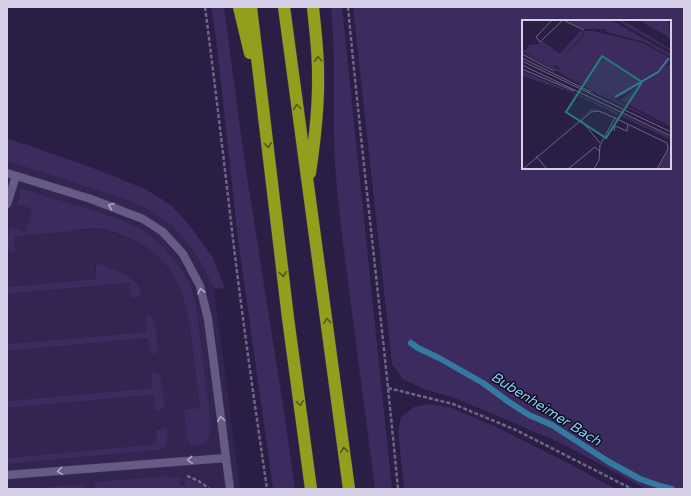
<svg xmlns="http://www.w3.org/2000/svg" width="691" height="496" viewBox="0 0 691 496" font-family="'Varela Round',sans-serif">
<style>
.built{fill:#332451}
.green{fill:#3c2b5e;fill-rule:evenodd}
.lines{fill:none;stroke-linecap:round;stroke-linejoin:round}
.stream{stroke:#34799f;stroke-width:6}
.lane-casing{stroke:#453a5a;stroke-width:9}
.highway-casing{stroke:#453a5a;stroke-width:13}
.path{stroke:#6f6686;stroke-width:2.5;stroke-dasharray:4 2;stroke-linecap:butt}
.lane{stroke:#665b86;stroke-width:8}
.highway{stroke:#919f1d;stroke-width:12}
.oneway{stroke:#51561c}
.oneway2{stroke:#aea6c5}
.labels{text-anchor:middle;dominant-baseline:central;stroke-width:3;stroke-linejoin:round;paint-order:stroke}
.water-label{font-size:14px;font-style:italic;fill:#81cbf8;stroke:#110c1c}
.inset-river{fill:none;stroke:#34799f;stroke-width:2}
.inset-road{fill:none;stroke:#6e6485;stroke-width:1}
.view{fill:#237f7a;fill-opacity:0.15;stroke:#237f7a;stroke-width:2}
.inset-edge{fill:none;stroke:#d4cee7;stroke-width:2}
</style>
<rect width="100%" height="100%" fill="#2a1e44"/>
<!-- built -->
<path class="built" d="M7,161L128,200L151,211L171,225L189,245L202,264L214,289L240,489H207L202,485L197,482L185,478L184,487L180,486L181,478L167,476L94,482L95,489H84L83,484L22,489H7V464L159,450L167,429H157L156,430L158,444L7,458V408L153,395L154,408L160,410L162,408L151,374L152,388L7,401V351L148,338L146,318L147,332L7,344V294L130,283L131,297L132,279L119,271L106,266L95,265L96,279L7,287V251L9,252L14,237L84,230L99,229L110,231L137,242L146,246L160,258L166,264L171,272L181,289L185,301L188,315L200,409L205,442L211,432L199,327L196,303L191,287L175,261L165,249L154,239L143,230L128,223L114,217L21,188L20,189V196L18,204L32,209L25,232L10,227L7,237Z"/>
<!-- green -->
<g class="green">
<path d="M211,7H224L245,164L285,418L295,489H273L238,239L216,38Z"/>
<path d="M331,7H342L392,489H375C367,425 358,361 350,297C345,257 339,217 336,176C331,120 337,63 331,7Z"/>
<path d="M353,7H684V489H646L561,443L455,398L424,389L403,379L392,364ZM523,21H670V168H523Z"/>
<path d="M7,138L90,167L145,189L171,205L190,226L212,256L225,288L214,289L202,264L189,245L171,225L151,211L128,200L7,161Z"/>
<path d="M20,188H21L114,217L128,223L143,230L154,239L165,249L175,261L183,272L191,287L196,303L199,327L211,425C211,437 206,447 192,445L187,439L184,410L200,408L188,315C180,277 162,250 124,236C116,233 108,230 100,229C89,228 77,230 66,232C49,233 32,235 14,237L15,251L13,252L7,251V237L10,227L25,232L32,209L17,204L20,196Z"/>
<path d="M96,264C109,265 142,279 141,295L138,297L132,298L131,297L129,283L7,294V287L96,279Z"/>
<path d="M147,316L152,317L154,320L158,349L156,352L153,354L150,353L148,338L7,351V344L147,332L146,318Z"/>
<path d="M153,372L158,373L161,378L164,403V406L160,410H155L153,395L7,408V401L152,388L151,374Z"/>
<path d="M429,404L452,408L498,428L564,461L616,489H404L398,431L401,417L414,407Z"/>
<path d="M166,428L167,429C168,438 169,445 159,450L7,464V458L157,444L156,430Z"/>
<path d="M167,476L181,478L180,486H184L185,478C193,480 200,483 207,489H95L94,482Z"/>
<path d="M84,484V489H22Z"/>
</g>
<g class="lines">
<!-- stream -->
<path class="stream" d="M411,343L418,348L439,358L483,383L509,402L529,415L552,425L609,462L640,479L660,486L672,489"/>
<!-- lane casing -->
<g class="lane-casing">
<g id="lane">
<path d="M7,173L91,199L143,219L163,232L183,254L200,286L208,319L223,434L226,458"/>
<path d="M7,204L16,176"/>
<path d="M7,475L226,458L230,489"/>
</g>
</g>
<!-- highway casing -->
<g class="highway-casing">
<g id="highway">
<path d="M239,7L250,53"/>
<path d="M251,7L288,318L311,489"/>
<path d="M284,7L349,489"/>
<path d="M310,173C315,139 319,106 318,72C318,50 315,28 313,7"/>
</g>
</g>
<!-- path -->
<g class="path">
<path d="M205,7C215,84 224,162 233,239C243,323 255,406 267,489"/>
<path d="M348,7C363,168 383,328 398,489"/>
<path d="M388,388L453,404L516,430L632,489"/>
<path d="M187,476C195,479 203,483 209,489"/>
</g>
<!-- lane -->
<use href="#lane" class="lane"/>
<!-- highway -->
<use href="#highway" class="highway"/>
</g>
<!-- one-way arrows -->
<defs><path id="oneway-chevron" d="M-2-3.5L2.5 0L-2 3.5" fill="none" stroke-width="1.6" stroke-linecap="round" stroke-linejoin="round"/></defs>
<g class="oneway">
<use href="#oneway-chevron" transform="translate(318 59) rotate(-93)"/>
<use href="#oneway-chevron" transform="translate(297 107) rotate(-98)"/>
<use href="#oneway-chevron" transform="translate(268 145) rotate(83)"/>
<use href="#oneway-chevron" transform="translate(283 274) rotate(83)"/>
<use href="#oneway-chevron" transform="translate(327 321) rotate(-98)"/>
<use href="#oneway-chevron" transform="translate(300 403) rotate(82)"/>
<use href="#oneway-chevron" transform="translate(344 450) rotate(-97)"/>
</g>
<g class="oneway2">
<use href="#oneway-chevron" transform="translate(111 206) rotate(-159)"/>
<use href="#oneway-chevron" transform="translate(201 291) rotate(-104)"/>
<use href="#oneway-chevron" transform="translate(221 419) rotate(-98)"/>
<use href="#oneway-chevron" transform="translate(190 460) rotate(176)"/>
<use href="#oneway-chevron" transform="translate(60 471) rotate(175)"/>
</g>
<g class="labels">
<!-- water labels -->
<g class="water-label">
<text transform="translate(546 409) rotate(32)">Bubenheimer Bach</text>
</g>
</g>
<!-- overview -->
<g transform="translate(522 20)">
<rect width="149" height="149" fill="#2a1e44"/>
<path d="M48,0H89L149,34V37L122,22L85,12L83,9H61L47,2ZM94,0H100L149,29V31ZM117,0H146L149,19L134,10ZM59,10L61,11V15L38,39L62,16L63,11H72L121,23L148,38L147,43L135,55L94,79L41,52L34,45L31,46L0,31V28L3,31L7,25L17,24L20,21L38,34ZM0,32L25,43L149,109L76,74ZM149,43V107L98,80ZM0,51L58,75L127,107L149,117V120L48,72L0,56ZM69,89H79L67,92L0,147ZM149,124L148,149H136Z" fill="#3c2b5e"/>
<path class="inset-river" d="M93,77L136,52L147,38"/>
<path class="inset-road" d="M30,0L14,17L18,22L41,0M41,0L62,10M0,34L32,51M0,38L69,72M0,41L149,112M0,45L149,116M0,49L52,71M59,100L78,123M92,111L93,106L105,111L106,104M14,136L25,149M1,149L69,92L77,91L93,98M46,149L73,127L77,131M72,149L77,140L78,125L93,98L145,123L146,129L135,149"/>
<path class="view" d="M80,36L120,62L84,118L44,92Z"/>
<rect width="149" height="149" class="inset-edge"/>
</g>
<!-- border -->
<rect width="691" height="496" fill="none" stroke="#d4cee7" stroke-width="16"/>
</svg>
